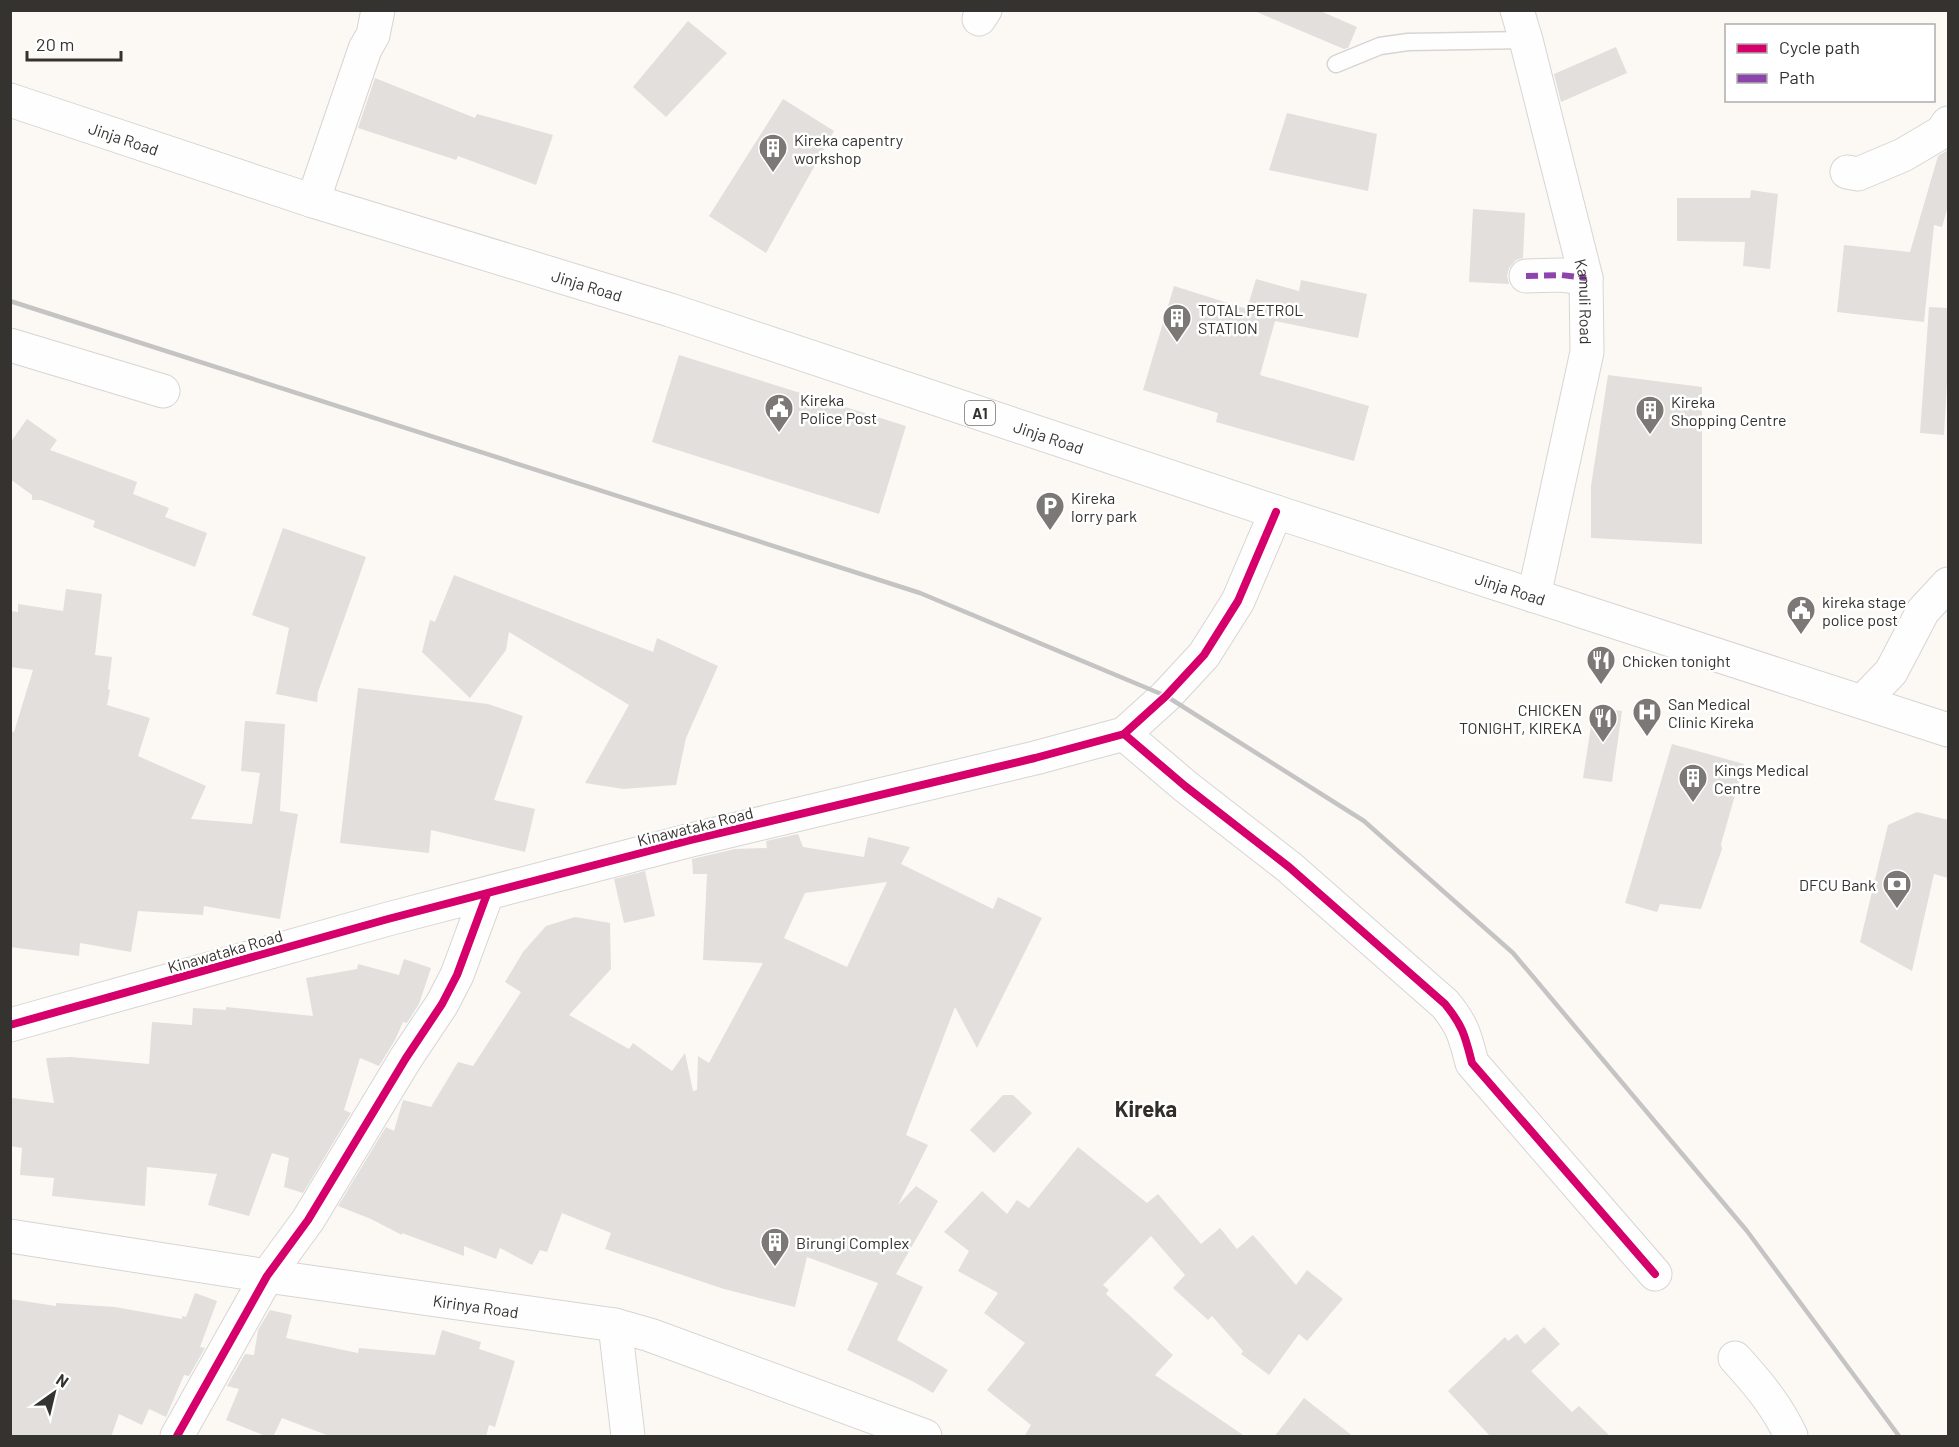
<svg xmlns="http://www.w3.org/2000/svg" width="1959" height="1447" viewBox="0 0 1959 1447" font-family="Barlow,sans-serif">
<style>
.building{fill:#e2dfdc;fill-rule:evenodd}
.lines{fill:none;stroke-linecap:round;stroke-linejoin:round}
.lane-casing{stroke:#d7d5d2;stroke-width:19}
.street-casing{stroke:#d7d5d2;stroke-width:35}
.secondary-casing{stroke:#d7d5d2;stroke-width:35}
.highway-casing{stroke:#d7d5d2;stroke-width:35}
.lane{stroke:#fffefe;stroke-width:16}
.street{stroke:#fffefe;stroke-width:33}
.secondary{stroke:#fffefe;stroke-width:33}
.highway{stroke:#fffefe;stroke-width:33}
.rail{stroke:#c5c4c4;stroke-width:4.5}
.quiet{stroke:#8e44ad;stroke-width:6;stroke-dasharray:12 6;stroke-linecap:butt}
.cycleway-casing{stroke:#fff;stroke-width:11}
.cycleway{stroke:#d6006c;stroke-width:8}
.labels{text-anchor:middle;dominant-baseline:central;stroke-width:5;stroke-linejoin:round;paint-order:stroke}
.shield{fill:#fff;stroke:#72706e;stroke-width:1.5}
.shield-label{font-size:15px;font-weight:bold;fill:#353330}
.street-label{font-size:16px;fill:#353330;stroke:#fff}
.poi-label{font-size:16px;fill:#353330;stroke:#fff;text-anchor:start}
.district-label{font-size:22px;font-weight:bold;fill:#322e28;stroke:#fff}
</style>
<rect width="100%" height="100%" fill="#fcf9f5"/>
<!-- building -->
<g class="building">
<path d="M1252,10H1318L1357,27L1348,48L1344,49Z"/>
<path d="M688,21L727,53L666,117L633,87Z"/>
<path d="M1616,47L1627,73L1561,102L1554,74Z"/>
<path d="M375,78L475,118L477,114L553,135L536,185L458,156L456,160L358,128Z"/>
<path d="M783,99L834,131L766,253L709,216Z"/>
<path d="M1287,113L1377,134L1368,191L1269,170Z"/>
<path d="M1948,150V206L1942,227L1934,225L1924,322L1837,312L1844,245L1910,252L1938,156Z"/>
<path d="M1751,190L1778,194L1770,269L1743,266L1745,242L1677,241V198H1750Z"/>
<path d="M1473,209L1525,213L1523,258L1516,260L1509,268L1507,276L1509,284L1469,282Z"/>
<path d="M1256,279L1299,291L1301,280L1367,294L1358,338L1275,321L1260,375L1369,406L1354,461L1216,422L1218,413L1143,390L1174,286L1247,309Z"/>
<path d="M1929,307L1948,308V365L1944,435L1920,433Z"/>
<path d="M679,355L906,426L879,514L652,442Z"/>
<path d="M1608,375L1702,387V544L1591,538V486Z"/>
<path d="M27,419L57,440L50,450L137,482L133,494L169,508L165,517L207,533L195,567L93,527L95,521L41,500H32V495L10,479V443Z"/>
<path d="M283,528L366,557L318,692L317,702L276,694L289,628L252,615Z"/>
<path d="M454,575L653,652L657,638L718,666L686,738L676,785L623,789L585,783L629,705L509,632L506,650L470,698L422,652L430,620L435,622Z"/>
<path d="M66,589L102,594L95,655L112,657L108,689L110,690L107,705L150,718L138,756L206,786L191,819L252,824L260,773L241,771L245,721L285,724L280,811L298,814L280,919L204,906L203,915L138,911L131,952L80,943L79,956L10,947V731L14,732L33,670L10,667V611L18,612V604L63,611Z"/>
<path d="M358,688L488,704L523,716L494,800L535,809L525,852L431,830L429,853L340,843Z"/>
<path d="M1594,707L1622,711L1612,782L1583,778Z"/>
<path d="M1672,744L1744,764L1721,844L1722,849L1701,909L1660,904L1657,912L1625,903Z"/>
<path d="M1917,812L1948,820V878L1934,874L1912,971L1860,942L1888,825Z"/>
<path d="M798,834L803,847L864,857L868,837L910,847L901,864L993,909L998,897L1042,918L977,1048L955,1007L906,1135L928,1145L898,1205L916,1186L938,1201L896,1274L923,1287L897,1340L948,1370L933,1393L914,1382L847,1350L878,1283L807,1257L795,1307L724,1289L605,1249L611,1233L562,1213L547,1252L540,1250L532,1265L500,1248L496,1259L464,1246V1256L402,1233V1235L371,1219L338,1206L386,1127L394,1131L403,1100L431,1107L458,1062L473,1066L521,992L505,982L523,952L546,926L575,917L610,923L611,969L569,1015L629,1049L633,1043L672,1071L685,1053L693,1091L697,1090L698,1056L709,1063L763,963L703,960L707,874H693L692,859L735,849L767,848L766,841ZM887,882L847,967L784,938L805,893Z"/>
<path d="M645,871L655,916L624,923L614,879Z"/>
<path d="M404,959L431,968L419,1004L407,1023L403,1022L395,1040L379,1066L360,1058L344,1110L351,1113L303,1193L284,1187L289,1158L272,1153L249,1216L208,1205L217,1174L147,1167L145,1206L52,1196L54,1178L20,1175L22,1148L10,1146L12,1098L54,1103L46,1058L71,1057L149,1064L152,1022L192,1025L193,1008L226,1010V1007L313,1016L306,978L357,969L358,964L399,975Z"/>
<path d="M1003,1095H1013L1032,1113L994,1153L970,1130Z"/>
<path d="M1078,1147L1147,1203L1158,1194L1201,1244L1220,1228L1237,1249L1253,1235L1296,1285L1307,1270L1343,1299L1307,1341L1299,1334L1269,1375L1241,1354L1243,1351L1212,1316L1208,1320L1173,1288L1185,1275L1151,1236L1103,1285L1109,1290L1106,1294L1173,1355L1155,1375L1246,1437H1024L1031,1425L987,1390L1025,1343L984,1313L998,1293L958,1271L969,1251L944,1232L982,1191L1007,1214L1017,1200L1029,1208Z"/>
<path d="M195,1293L217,1301L200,1347L205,1348L189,1376L184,1375L166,1417L149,1409L142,1425L119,1414L111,1437H10V1299L56,1306V1303L115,1307L182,1319V1316L186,1317Z"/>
<path d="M270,1310L292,1315L286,1338L358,1353L359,1348L435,1355L442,1330L481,1342L479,1349L515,1361L495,1427L489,1425L486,1437H332L282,1418L273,1437H268L226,1420L239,1389L227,1386L245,1354L254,1355L258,1330Z"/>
<path d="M1544,1327L1560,1344L1531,1371L1572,1412L1579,1406L1611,1437H1491L1448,1391L1505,1337L1508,1341L1517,1334L1525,1344Z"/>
<path d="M1304,1398L1354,1437H1274Z"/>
</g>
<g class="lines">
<!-- lane casing -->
<g class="lane-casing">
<path id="lane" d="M1336,64L1380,46L1408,42L1526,40"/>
</g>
<!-- street casing -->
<g class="street-casing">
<g id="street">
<path d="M979,19L985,10"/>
<path d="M1847,172L1858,174L1903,155L1942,132L1948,123"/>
<path d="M313,201L365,49L373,35L378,10"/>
<path d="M1526,276L1561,275L1586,278"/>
<path d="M10,345L163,391"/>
<path d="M1124,734L1185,786L1289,867L1445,1004C1463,1026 1465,1036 1472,1063L1655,1274"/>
<path d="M10,1025L388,919L691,840L1035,758L1124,734L1166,696L1204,655L1238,601L1276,512"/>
<path d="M615,1325L628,1436"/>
<path d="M1735,1358C1758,1383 1777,1406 1791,1436"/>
<path d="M177,1436L267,1276L308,1220L406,1058L442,1004L457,975L487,894"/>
</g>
</g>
<!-- secondary casing -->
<g class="secondary-casing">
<g id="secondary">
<path id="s1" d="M1517,10L1526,40L1586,278L1587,352L1534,596"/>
<path d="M1862,702L1891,672L1923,611L1948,584"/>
<path id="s2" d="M10,1236L267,1276L615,1325L650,1335L925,1436"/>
</g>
</g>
<!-- highway casing -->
<g class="highway-casing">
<g id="highway">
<path id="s3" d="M10,100L313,201L670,310L1276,512L1948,730"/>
</g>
</g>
<!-- lane -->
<use href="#lane" class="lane"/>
<!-- street -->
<use href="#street" class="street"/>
<!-- secondary -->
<use href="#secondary" class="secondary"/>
<!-- highway -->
<use href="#highway" class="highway"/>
<!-- rail -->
<path class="rail" d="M10,301L920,593L1166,696L1364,821L1513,953L1747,1231L1899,1436"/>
<!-- quiet -->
<path class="quiet" d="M1526,276L1561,275L1586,278"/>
<!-- cycleway casing -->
<g class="cycleway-casing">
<g id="cycleway">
<path d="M1124,734L1185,786L1289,867L1445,1004C1463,1026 1465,1036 1472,1063L1655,1274"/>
<path d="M10,1025L388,919L691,840L1035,758L1124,734L1166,696L1204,655L1238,601L1276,512"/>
<path d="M177,1436L267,1276L308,1220L406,1058L442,1004L457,975L487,894"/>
</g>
</g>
<!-- cycleway -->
<use href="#cycleway" class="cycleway"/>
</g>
<!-- icons -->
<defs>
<g id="building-pin" transform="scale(1.5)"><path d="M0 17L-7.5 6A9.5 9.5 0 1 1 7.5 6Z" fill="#7b7875" stroke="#fff"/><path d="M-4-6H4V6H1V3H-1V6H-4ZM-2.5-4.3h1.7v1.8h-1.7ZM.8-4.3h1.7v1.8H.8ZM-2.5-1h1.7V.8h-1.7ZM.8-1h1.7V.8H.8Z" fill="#fff"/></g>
<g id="civic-pin" transform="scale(1.5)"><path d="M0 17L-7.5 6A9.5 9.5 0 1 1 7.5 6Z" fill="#7b7875" stroke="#fff"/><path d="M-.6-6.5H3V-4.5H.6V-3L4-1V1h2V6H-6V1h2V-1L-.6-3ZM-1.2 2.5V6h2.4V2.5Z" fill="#fff"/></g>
<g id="parking-pin" transform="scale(1.5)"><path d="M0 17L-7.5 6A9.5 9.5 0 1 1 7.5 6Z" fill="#7b7875" stroke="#fff"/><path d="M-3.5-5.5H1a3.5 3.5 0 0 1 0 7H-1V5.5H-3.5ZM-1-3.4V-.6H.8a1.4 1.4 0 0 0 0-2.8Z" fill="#fff"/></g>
<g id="restaurant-pin" transform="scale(1.5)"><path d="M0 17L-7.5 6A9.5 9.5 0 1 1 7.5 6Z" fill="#7b7875" stroke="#fff"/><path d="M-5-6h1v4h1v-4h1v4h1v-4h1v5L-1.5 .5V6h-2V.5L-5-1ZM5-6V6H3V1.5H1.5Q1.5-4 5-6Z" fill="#fff"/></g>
<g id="hospital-pin" transform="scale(1.5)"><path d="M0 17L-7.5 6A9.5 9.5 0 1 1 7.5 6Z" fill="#7b7875" stroke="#fff"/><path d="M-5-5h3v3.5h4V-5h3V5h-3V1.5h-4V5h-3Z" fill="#fff"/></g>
<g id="bank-pin" transform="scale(1.5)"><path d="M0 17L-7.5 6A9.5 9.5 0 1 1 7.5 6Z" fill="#7b7875" stroke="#fff"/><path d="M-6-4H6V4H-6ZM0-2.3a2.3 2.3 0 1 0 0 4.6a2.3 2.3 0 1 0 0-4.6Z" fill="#fff"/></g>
</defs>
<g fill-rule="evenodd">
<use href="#building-pin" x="773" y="148"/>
<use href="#building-pin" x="1177" y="318"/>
<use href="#civic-pin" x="779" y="408"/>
<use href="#building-pin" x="1650" y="410"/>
<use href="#parking-pin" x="1050" y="506"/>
<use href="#civic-pin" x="1801" y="610"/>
<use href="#restaurant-pin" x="1601" y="660"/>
<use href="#hospital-pin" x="1647" y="712"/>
<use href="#restaurant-pin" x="1603" y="718"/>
<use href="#building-pin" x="1693" y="778"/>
<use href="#bank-pin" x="1897" y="884"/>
<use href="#building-pin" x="775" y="1242"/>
</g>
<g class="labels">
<!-- shield labels -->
<rect class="shield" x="965" y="401" width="30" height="24" rx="4.5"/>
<g class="shield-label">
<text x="980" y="413">A1</text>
</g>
<!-- street labels -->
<g class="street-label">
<text stroke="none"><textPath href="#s3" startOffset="120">Jinja Road</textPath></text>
<text stroke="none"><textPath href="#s3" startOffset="606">Jinja Road</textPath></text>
<text stroke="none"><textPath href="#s1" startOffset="300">Kamuli Road</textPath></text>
<text stroke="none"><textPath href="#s3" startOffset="1092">Jinja Road</textPath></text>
<text stroke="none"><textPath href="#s3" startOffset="1578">Jinja Road</textPath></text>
<text transform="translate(695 826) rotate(-14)">Kinawataka Road</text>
<text transform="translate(225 951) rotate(-16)">Kinawataka Road</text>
<text stroke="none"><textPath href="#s2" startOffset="471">Kirinya Road</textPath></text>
</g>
<!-- poi labels -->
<g class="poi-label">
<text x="794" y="139">Kireka capentry<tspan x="794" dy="18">workshop</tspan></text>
<text x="1198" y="309">TOTAL PETROL<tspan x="1198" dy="18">STATION</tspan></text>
<text x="800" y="399">Kireka<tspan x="800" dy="18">Police Post</tspan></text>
<text x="1671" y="401">Kireka<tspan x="1671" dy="18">Shopping Centre</tspan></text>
<text x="1071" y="497">Kireka<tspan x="1071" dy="18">lorry park</tspan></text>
<text x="1822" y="601">kireka stage<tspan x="1822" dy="18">police post</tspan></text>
<text x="1622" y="660">Chicken tonight</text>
<text x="1668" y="703">San Medical<tspan x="1668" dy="18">Clinic Kireka</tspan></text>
<text x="1582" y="709" text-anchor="end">CHICKEN<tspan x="1582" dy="18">TONIGHT, KIREKA</tspan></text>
<text x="1714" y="769">Kings Medical<tspan x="1714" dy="18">Centre</tspan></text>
<text x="1876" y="884" text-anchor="end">DFCU Bank</text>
<text x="796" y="1242">Birungi Complex</text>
</g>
<!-- district labels -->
<g class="district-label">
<text x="1146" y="1108">Kireka</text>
</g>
</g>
<!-- border -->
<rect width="1959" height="1447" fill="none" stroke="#353330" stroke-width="24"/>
<!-- legend -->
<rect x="1725" y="24" width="210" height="78" fill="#ffffff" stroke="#aeadac" stroke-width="1.5"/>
<rect x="1737" y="44" width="30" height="9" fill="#d6006c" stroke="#aeadac" stroke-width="1.5"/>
<text x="1779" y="54" font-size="18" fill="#353330">Cycle path</text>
<rect x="1737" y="74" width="30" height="9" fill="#8e44ad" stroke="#aeadac" stroke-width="1.5"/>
<text x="1779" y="84" font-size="18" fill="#353330">Path</text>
<!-- north arrow -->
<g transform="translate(54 1393) rotate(34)" stroke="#ffffff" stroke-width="4.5" paint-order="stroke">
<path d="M0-4.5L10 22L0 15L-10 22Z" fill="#353330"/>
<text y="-9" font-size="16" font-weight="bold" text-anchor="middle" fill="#353330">N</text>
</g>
<!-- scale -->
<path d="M27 51v9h94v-9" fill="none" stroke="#353330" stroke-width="3"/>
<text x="36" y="51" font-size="18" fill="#353330" stroke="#ffffff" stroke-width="4.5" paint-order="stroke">20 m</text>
</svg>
